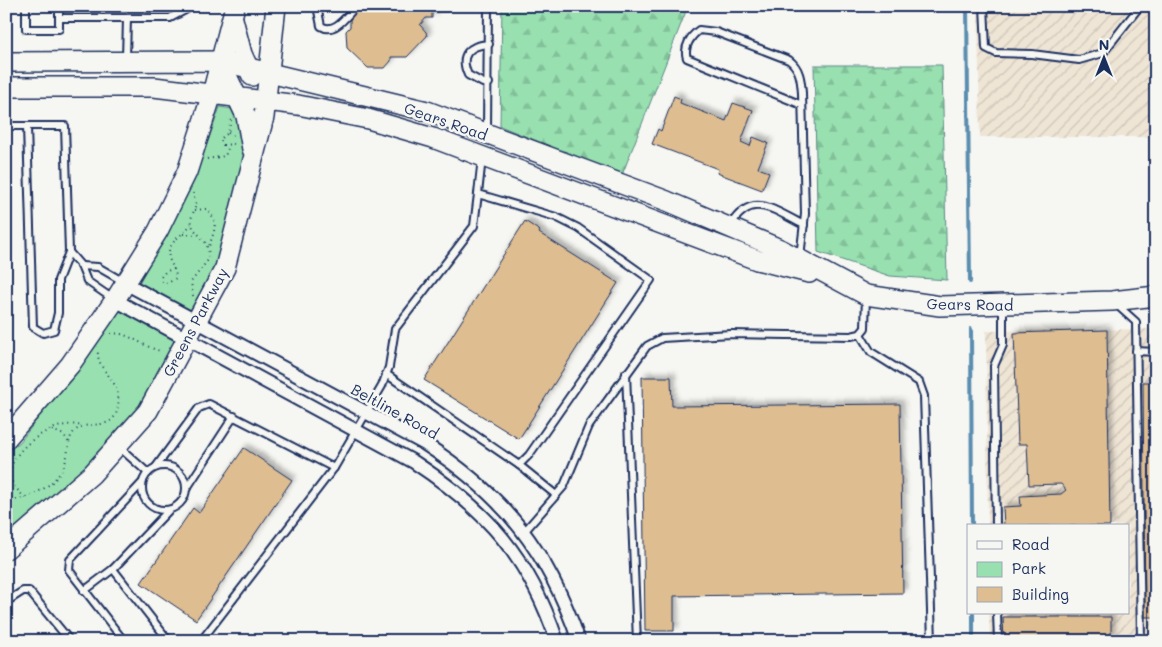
<svg xmlns="http://www.w3.org/2000/svg" width="1162" height="647" viewBox="0 0 1162 647" font-family="Mali,sans-serif">
<style>
.industrial{fill:url(#industrial-furrows)}
.forest{fill:url(#forest-firs);stroke:#5a8886}
.park{fill:#98e0af;stroke:#5a8886}
.lines{fill:none;stroke-linecap:round;stroke-linejoin:round}
.stream{stroke:#5a8daf;stroke-width:4}
.building{fill:#debd91;stroke:#1b2f5e;filter:url(#shadow)}
.lane-casing{stroke:#1b2f5e;stroke-width:10}
.street-casing{stroke:#1b2f5e;stroke-width:16}
.secondary-casing{stroke:#1b2f5e;stroke-width:22}
.path{stroke:#1b2f5e;stroke-width:2;stroke-dasharray:1 4;stroke-linecap:butt}
.lane{stroke:#f6f6f2;stroke-width:6}
.street{stroke:#f6f6f2;stroke-width:12}
.secondary{stroke:#f6f6f2;stroke-width:19}
.labels{text-anchor:middle;dominant-baseline:central;stroke-width:5;stroke-linejoin:round;paint-order:stroke}
.street-label{font-size:15px;fill:#1b2f5e;stroke:#f6f6f2}
</style>
<defs>
<pattern id="industrial-furrows" width="10" height="10" patternUnits="userSpaceOnUse" patternTransform="scale(1.25)"><rect width="10" height="10" fill="#efe5d5"/><path d="M-1 1l2-2M0 10L10 0M9 11l2-2" fill="none" stroke="#ccc5b9"/></pattern>
<pattern id="forest-firs" width="22" height="20" patternUnits="userSpaceOnUse" patternTransform="scale(1.25)"><rect width="22" height="20" fill="#98e0af"/><path d="M5 1l3.5 6h-7zM16 11l3.5 6h-7z" fill="#82c099"/></pattern>
<filter id="shadow"><feDropShadow dx="4" dy="-4" stdDeviation="2.5" flood-color="#0004"/></filter>
</defs>
<rect width="100%" height="100%" fill="#f6f6f2"/>
<filter id="ink" filterUnits="userSpaceOnUse"><feTurbulence type="fractalNoise" baseFrequency=".02" numOctaves="2"/><feDisplacementMap in="SourceGraphic" scale="10" xChannelSelector="R" yChannelSelector="G"/><feConvolveMatrix kernelMatrix="1 2 1 2 8 2 1 2 1" color-interpolation-filters="sRGB"/></filter>
<g filter="url(#ink)">
<!-- industrial -->
<g class="industrial">
<path d="M978,6H1156V137H980Z"/>
<path d="M1156,329V641H990L989,613H1128V526H988L986,331Z"/>
</g>
<!-- forest -->
<g class="forest">
<path d="M502,6H688L622,175L500,126Z"/>
<path d="M814,65H942L947,280L890,276L818,252Z"/>
</g>
<!-- park -->
<g class="park">
<path d="M220,107L238,110L246,147L218,265L190,310L139,283L194,181Z"/>
<path d="M120,309L175,341L140,407L84,469L6,538V453L20,442Z"/>
</g>
<g class="lines">
<!-- stream -->
<g class="stream">
<path d="M967,6L970,282"/>
<path d="M971,329L972,526"/>
<path d="M973,613V641"/>
</g>
</g>
<!-- building -->
<g class="building">
<path d="M362,6H455L448,12H432V18H426L420,25L426,32L427,36L407,57H391V61L385,68H368L347,48L346,31L350,27V19Z"/>
<path d="M674,96L681,99L680,103L726,121L733,103L753,110L741,142L750,146L753,137L768,143L758,168L769,172L762,190L717,173L718,169L652,144L658,129L661,131Z"/>
<path d="M525,221L540,231L539,233L618,283L519,439L424,380Z"/>
<path d="M1107,330L1110,526H1004L1003,507L1021,506L1020,496L1061,494L1066,490L1061,484L1029,485L1027,444H1018L1014,333Z"/>
<path d="M642,377H671L672,406L900,404L903,593L674,596V631H645Z"/>
<path d="M1143,382H1156V617H1145Z"/>
<path d="M244,448L292,480L196,620L141,583L193,508L199,513Z"/>
<path d="M1003,617H1111V641H1004Z"/>
</g>
<g class="lines">
<!-- lane casing -->
<g class="lane-casing">
<g id="lane">
<path d="M26,6V29H59V6"/>
<path d="M317,6L321,26C335,35 347,15 356,6"/>
<path d="M984,6L986,48L996,53L1032,54L1079,60L1103,53L1140,6"/>
<path d="M59,18H127"/>
<path d="M489,44C469,45 459,55 468,75L483,83H489"/>
<path d="M126,59L127,18H170L187,9L188,6"/>
<path d="M6,126H65L69,252L81,266L87,281L113,299"/>
<path d="M27,126L33,327L43,333L54,330L58,313V280L69,252"/>
<path d="M487,131L488,6"/>
<path d="M478,194L482,158"/>
<path d="M730,226C752,190 773,210 804,225"/>
<path d="M800,257L805,214L802,93C801,80 800,68 789,60L716,32L699,30C691,36 683,47 687,58L802,105"/>
<path d="M81,266L98,267L124,282"/>
<path d="M1117,305L1136,322L1141,640"/>
<path d="M860,334L871,352L919,382L924,396L932,641"/>
<path d="M1136,351L1156,352"/>
<path d="M626,373L637,641"/>
<path d="M118,446L148,473"/>
<path d="M519,465L556,495"/>
<circle cx="164" cy="488" r="22"/>
<path d="M156,467L199,408L209,404L334,468"/>
<path d="M187,488L234,416"/>
<path d="M996,526L994,366L1003,345V306"/>
<path d="M524,532L564,486L589,426L647,346L662,338L731,334L851,336L860,334L865,328L866,296"/>
<path d="M113,569L169,641"/>
<path d="M84,591L113,569L169,510"/>
<path d="M6,602L23,591H29L70,641"/>
<path d="M997,613L998,641"/>
<path d="M124,641L69,570L70,560L142,483"/>
<path d="M201,641L334,468L382,386L389,367L395,329L474,226L478,194L556,217L578,228L651,280L529,455L519,465L386,374"/>
<path d="M918,641L932,640"/>
<path d="M1141,641L1156,640"/>
</g>
</g>
<!-- street casing -->
<g class="street-casing">
<g id="street">
<path d="M125,283L425,444C505,496 548,551 579,641"/>
<path d="M115,300L414,462C487,510 529,557 557,641"/>
</g>
</g>
<!-- secondary casing -->
<g class="secondary-casing">
<g id="secondary">
<path d="M233,19L242,54L252,76"/>
<path d="M220,61L246,116L252,149"/>
<path d="M6,62L220,61L427,111L667,201L780,249L866,295L940,306L1112,301L1156,296"/>
<path d="M6,87H154L298,105L368,119L433,138L757,260L809,273"/>
<path d="M6,439L70,365L115,300L158,231L187,172L212,94L235,6"/>
<path d="M6,549L92,474L148,411L225,268L264,117L276,6"/>
</g>
</g>
<!-- path -->
<g class="path">
<path d="M231,120L228,133L220,139L223,145L233,144L235,141"/>
<path d="M228,133L234,136"/>
<path d="M207,159L225,156L229,146"/>
<path d="M195,210L206,209C221,221 213,234 208,249"/>
<path d="M183,234L198,235"/>
<path d="M174,269L166,271L161,277L162,282L168,283L176,278C176,270 171,265 169,258C166,242 184,235 191,224"/>
<path d="M193,296L191,282L208,260L209,254L206,243L193,228L191,219L196,205L193,193"/>
<path d="M111,334C127,330 145,349 162,351"/>
<path d="M52,430L64,435L69,443"/>
<path d="M6,480L10,477"/>
<path d="M25,498C20,492 13,487 11,479C4,451 57,417 81,426"/>
<path d="M6,501C31,499 59,485 66,460C69,451 67,438 75,431C87,419 111,432 117,411C125,379 96,373 98,351"/>
</g>
<!-- lane -->
<use href="#lane" class="lane"/>
<!-- street -->
<use href="#street" class="street"/>
<!-- secondary -->
<use href="#secondary" class="secondary"/>
</g>
</g>
<g class="labels">
<!-- street labels -->
<g class="street-label">
<text transform="translate(446 121) rotate(19)">Gears Road</text>
<text transform="translate(970 304) rotate(1)">Gears Road</text>
<text transform="translate(195 322) rotate(-62)">Greens Parkway</text>
<text transform="translate(395 411) rotate(29)">Beltline Road</text>
</g>
</g>
<!-- margin -->
<rect width="1162" height="647" fill="none" stroke="#f6f6f2" stroke-width="25"/>
<rect x="12" y="12" width="1137" height="622" fill="none" stroke="#1b2f5e" stroke-width="2" filter="url(#ink)"/>
<!-- legend -->
<rect x="967" y="524" width="162" height="90" fill="#f6f6f2" stroke="#9ea6b7"/>
<rect x="977" y="541" width="25" height="8" fill="#f6f6f2" stroke="#9ea6b7"/>
<text x="1012" y="550" font-size="15" fill="#1b2f5e">Road</text>
<rect x="977" y="562" width="25" height="15" fill="#98e0af" stroke="#9ea6b7"/>
<text x="1012" y="574" font-size="15" fill="#1b2f5e">Park</text>
<rect x="977" y="587" width="25" height="15" fill="#debd91" stroke="#9ea6b7"/>
<text x="1012" y="600" font-size="15" fill="#1b2f5e">Building</text>
<!-- north arrow -->
<g transform="translate(1104 58)" stroke="#f6f6f2" stroke-width="4" paint-order="stroke">
<path d="M0-4L9 19L0 12L-9 19Z" fill="#1b2f5e"/>
<text y="-8" font-size="14" font-weight="bold" text-anchor="middle" fill="#1b2f5e">N</text>
</g>
</svg>
